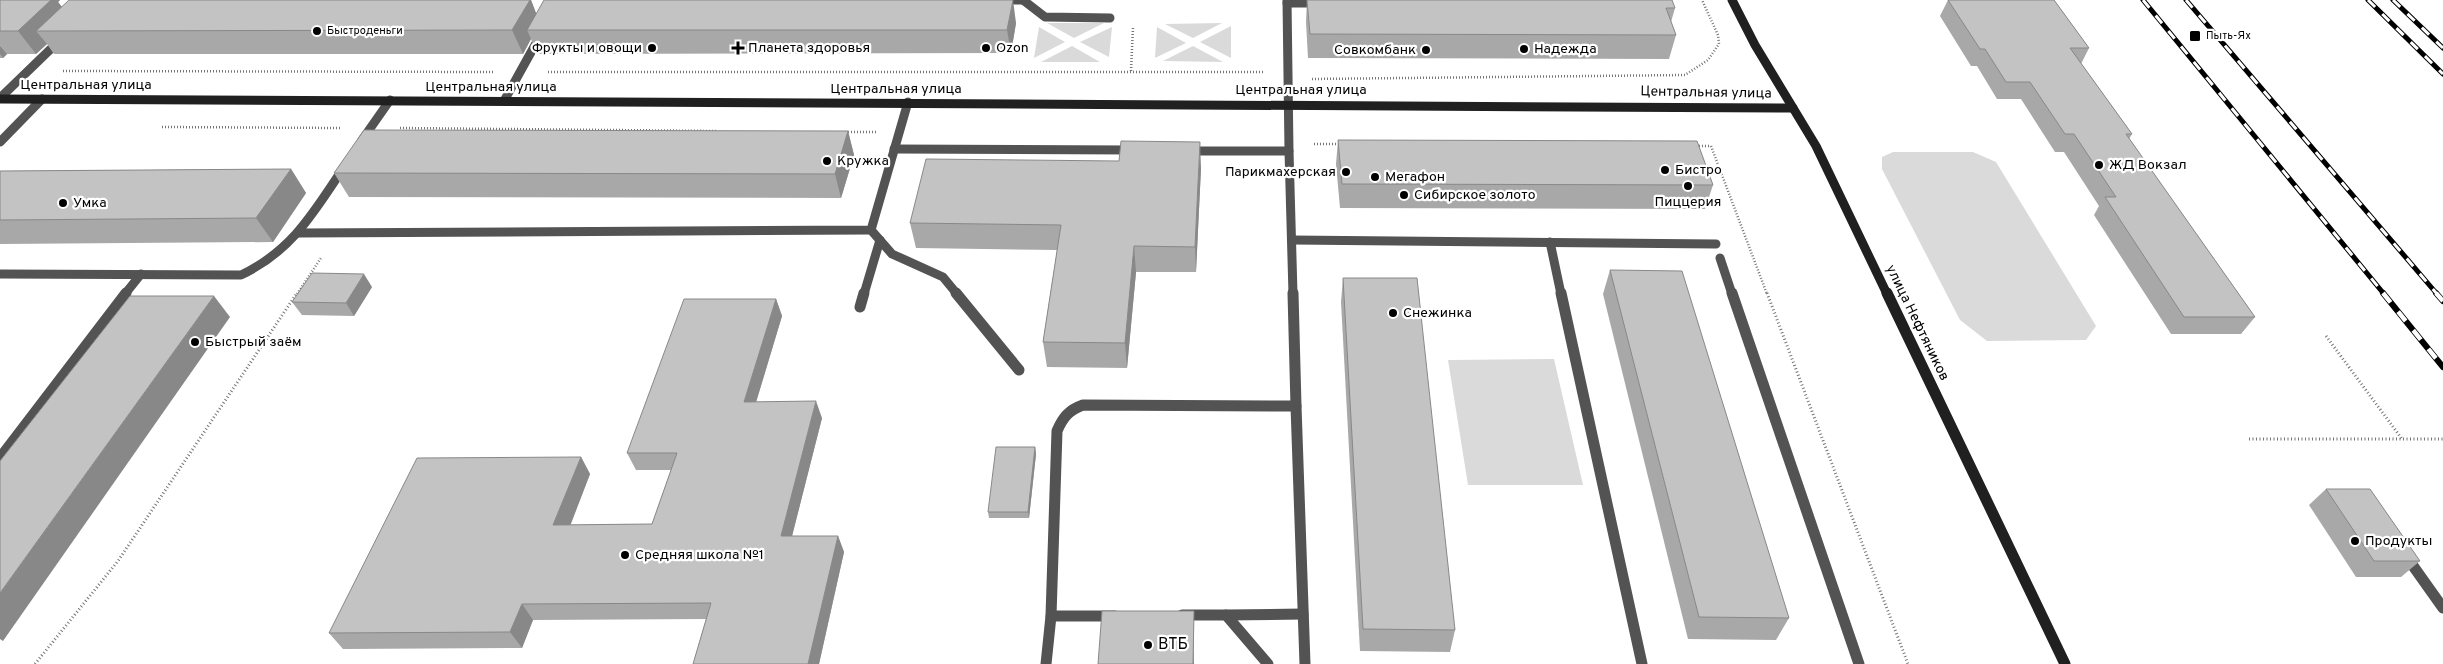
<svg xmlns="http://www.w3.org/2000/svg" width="2443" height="664" viewBox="0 0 2443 664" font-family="Overpass,sans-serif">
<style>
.green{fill:#dadada}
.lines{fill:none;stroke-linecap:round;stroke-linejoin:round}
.path-far1{stroke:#757575;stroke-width:2.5;stroke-dasharray:1 2;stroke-linecap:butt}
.path{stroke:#757575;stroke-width:3;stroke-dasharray:1 2.5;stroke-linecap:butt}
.lane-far1{stroke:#535353;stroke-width:9}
.lane{stroke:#535353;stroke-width:11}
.secondary-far1{stroke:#202020;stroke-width:9}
.secondary{stroke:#202020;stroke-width:11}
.rail-far1-casing{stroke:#000;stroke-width:5}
.rail-casing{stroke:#000;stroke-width:6}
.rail-far1{stroke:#fff;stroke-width:3;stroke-dasharray:10;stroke-linecap:butt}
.rail{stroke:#fff;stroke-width:4.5;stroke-dasharray:12;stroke-linecap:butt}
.wall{fill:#a8a8a8}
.shaded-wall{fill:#888}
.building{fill:#c3c3c3;stroke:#888}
.poi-dot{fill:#000;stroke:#fff;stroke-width:2}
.labels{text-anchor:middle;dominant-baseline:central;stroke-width:4.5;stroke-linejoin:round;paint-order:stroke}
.far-poi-label{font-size:11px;fill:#000;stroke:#fff;text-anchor:start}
.poi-label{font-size:14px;fill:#000;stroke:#fff;text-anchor:start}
.street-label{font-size:14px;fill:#000;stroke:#fff}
.near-poi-label{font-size:16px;fill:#000;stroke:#fff;text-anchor:start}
</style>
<rect width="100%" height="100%" fill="#fff"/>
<!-- green -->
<g class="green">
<path d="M1047,23H1104L1074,38Z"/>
<path d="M1222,23L1193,38L1165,24Z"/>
<path d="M1231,26V58L1200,42Z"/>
<path d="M1039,27L1065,42L1034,58Z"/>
<path d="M1112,27L1109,57L1080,42Z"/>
<path d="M1157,27L1186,43L1155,58Z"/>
<path d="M1072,46L1100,62H1041Z"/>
<path d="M1193,46L1223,62L1163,61Z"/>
<path d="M1893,152H1973L1996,162L2096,326L2086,340L1987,341L1960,320L1882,169V157Z"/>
<path d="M1554,359L1583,485H1468L1448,360Z"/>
</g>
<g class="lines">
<!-- path-far1 -->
<g class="path-far1">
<path d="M63,71L494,72"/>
<path d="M1131,71L1133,27"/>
<path d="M548,72H1264"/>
<path d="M1312,79L1685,75L1708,60L1719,44L1718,35L1702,0"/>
<path d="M162,127L341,128"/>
<path d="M400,128L716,131"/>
<path d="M845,132H876"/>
<path d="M1314,144H1340"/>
<path d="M1696,146H1711L1767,294"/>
<path d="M297,294L321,258"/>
</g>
<!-- path -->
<g class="path">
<path d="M1767,293L1908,664"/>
<path d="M2326,336L2402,439"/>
<path d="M2249,439H2443"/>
<path d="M35,664L118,561L297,293"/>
</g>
<!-- lane-far1 -->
<g class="lane-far1">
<path d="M1002,0H1023"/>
<path d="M1023,0L1045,17L1110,18"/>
<path d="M1287,3H1319"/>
<path d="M0,98L60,40"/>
<path d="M504,101L540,36"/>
<path d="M362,140L390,100"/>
<path d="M0,142L42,99"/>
<path d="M894,149L1132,150"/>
<path d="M1189,151H1289L1287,0"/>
<path d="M1289,151L1293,294"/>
<path d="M871,230L892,254L943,277L957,294"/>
<path d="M298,233L871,230L908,102"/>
<path d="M1292,240L1716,244"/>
<path d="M1550,242L1561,294"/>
<path d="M1720,258L1732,294"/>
<path d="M0,274L241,275C292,251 314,212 344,167"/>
<path d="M125,294L141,274"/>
<path d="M864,294L880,240"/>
</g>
<!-- lane -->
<g class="lane">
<path d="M956,293L1019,370"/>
<path d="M1561,293L1642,664"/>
<path d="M1732,293L1859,664"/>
<path d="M860,307L864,293"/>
<path d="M1296,406L1305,664"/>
<path d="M0,458L126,293"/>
<path d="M2406,556L2443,608"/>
<path d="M1182,615H1226L1268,664"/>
<path d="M1226,615L1303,614"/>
<path d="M1051,616H1115"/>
<path d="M1046,664L1051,616L1057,431C1063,417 1069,410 1083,405L1296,406L1293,293"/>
</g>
<!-- secondary-far1 -->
<g class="secondary-far1">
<path d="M1732,0L1755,45L1816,146L1887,294"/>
<path d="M0,99L1793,108"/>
</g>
<!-- secondary -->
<path class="secondary" d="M1887,293L2065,664"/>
<!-- rail-far1 casing -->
<g class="rail-far1-casing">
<g id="rail-far1">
<path d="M2143,0L2384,294"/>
<path d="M2186,0L2437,294"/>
<path d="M2368,0L2443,74"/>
<path d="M2393,0L2443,48"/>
</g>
</g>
<!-- rail casing -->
<g class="rail-casing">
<g id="rail">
<path d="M2383,293L2443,367"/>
<path d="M2436,293L2443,301"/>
</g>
</g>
<!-- rail-far1 -->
<use href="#rail-far1" class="rail-far1"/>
<!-- rail -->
<use href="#rail" class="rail"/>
</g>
<!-- wall -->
<g class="wall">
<path d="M0,0H60L58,2L62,7L531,0L536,14L1016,23L1011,53L537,54L531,39L523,54H54L47,44L36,54H7L3,58H0Z"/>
<path d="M1307,0L1675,8L1671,22L1676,35L1669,59L1308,58L1306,22Z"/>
<path d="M1948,0H2054L2089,48L2081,64L2132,134L2129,139L2255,317L2241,334H2171L2094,215L2099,206L2064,152H2055L2021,99H1997L1977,66H1971L1940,16Z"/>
<path d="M848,131L854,155L841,198L349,197L334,173Z"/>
<path d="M1338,140L1713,185L1705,209L1340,208L1336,164Z"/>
<path d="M1119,161L1201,168L1196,272H1136L1127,368L1047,367L1043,342L1057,250L916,248L910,223Z"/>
<path d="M291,169L306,193L273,242L0,244V171Z"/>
<path d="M1610,270L1789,618L1776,640L1688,639L1603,294Z"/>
<path d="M1343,278L1455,630L1450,652L1360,651L1341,302Z"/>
<path d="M372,287L354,316L302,315L292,302Z"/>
<path d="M776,299L782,316L756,402L822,418L792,536H838L844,552L819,664H693L706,619L533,620L522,648L343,649L329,633L581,457L590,474L570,525L652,524L671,470H636L627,453Z"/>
<path d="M1035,447L1036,454L1029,518H989L988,512Z"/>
<path d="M2326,489L2420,561L2401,577H2356L2309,505Z"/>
</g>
<!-- shaded-wall -->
<g class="shaded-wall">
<path d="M25,0H60L58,2L72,20L36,31L47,44L36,54L18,31Z"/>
<path d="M530,0H531L540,23L527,30L531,39L523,54L512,30Z"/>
<path d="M1013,0L1016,23L1011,53L1007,30Z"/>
<path d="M0,46L7,54L3,58L0,54Z"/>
<path d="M848,131L854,155L841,198L835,174Z"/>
<path d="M1200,142L1201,168L1196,272L1195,247Z"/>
<path d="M291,169L306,193L273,242L256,218Z"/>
<path d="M1134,246L1136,272L1127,368L1125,343Z"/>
<path d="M364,274L372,287L354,316L346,303Z"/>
<path d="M214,296L230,317L3,641L0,639V593Z"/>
<path d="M776,299L782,316L751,419L744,402Z"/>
<path d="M816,401L822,418L788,552L781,536Z"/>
<path d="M1035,447L1036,454L1029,518L1028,512Z"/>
<path d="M581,457L590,474L564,542L553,525Z"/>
<path d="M838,536L844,552L819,664H808Z"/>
<path d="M522,604L533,620L522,648L510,632Z"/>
<path d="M1194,611V664H1193Z"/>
</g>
<!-- building -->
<g class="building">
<path d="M0,0H51L18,31H0Z"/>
<path d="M69,0H530L512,30L36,31Z"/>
<path d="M544,0H1013L1007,30H527Z"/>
<path d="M1307,0H1672L1675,8H1666L1676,35L1310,34Z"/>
<path d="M1948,0H2054L2089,48H2070L2132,134H2126L2255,317H2184L2105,197H2116L2074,134H2065L2030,82H2006L1985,49H1980Z"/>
<path d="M364,130L848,131L835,174L334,173Z"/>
<path d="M1338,140L1697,141L1713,185L1342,184Z"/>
<path d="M1121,141L1200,142L1195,247L1134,246L1125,343L1043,342L1061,225L910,223L926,159L1119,161Z"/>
<path d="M291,169L256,218L0,220V171Z"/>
<path d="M1610,270L1682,271L1789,618L1699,617Z"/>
<path d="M312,273L364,274L346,303L292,302Z"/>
<path d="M1343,278H1417L1455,630L1363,629Z"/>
<path d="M130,296H214L0,593V461Z"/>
<path d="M684,299H776L744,402L816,401L781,536H838L808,664H693L711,603L522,604L510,632L329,633L417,458L581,457L553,525L652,524L677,453H627Z"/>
<path d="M996,447H1035L1028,512H988Z"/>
<path d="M2326,489H2370L2420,561H2374Z"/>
<path d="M1102,611H1194L1193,664H1098Z"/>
</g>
<!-- markers -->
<g class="poi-dot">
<circle cx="317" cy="31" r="5"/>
<rect x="2189" y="30" width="12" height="12" rx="2.5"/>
<circle cx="652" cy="48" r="5"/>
<path d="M735.5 40.5h5v5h5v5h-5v5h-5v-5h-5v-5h5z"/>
<circle cx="986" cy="48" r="5"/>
<circle cx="1524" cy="49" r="5"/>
<circle cx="1426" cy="50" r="5"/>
<circle cx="827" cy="161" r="5"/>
<circle cx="2099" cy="165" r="5"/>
<circle cx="1665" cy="170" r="5"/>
<circle cx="1346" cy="172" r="5"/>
<circle cx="1375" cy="177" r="5"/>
<circle cx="1688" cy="186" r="5"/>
<circle cx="1404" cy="195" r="5"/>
<circle cx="63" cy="203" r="5"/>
<circle cx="1393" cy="313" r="5"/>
<circle cx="195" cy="342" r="5"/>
<circle cx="2355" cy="541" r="5"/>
<circle cx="625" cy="555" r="5"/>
<circle cx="1148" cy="645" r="5"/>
</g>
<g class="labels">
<!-- far-poi labels -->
<g class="far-poi-label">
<text x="327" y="31">Быстроденьги</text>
<text x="2206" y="36">Пыть-Ях</text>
</g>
<!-- poi labels -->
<g class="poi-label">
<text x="642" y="48" text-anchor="end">Фрукты и овощи</text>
<text x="748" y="48">Планета здоровья</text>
<text x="996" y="48">Ozon</text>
<text x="1534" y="49">Надежда</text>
<text x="1416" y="50" text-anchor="end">Совкомбанк</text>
<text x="837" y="161">Кружка</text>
<text x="2109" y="165">ЖД Вокзал</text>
<text x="1675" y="170">Бистро</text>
<text x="1336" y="172" text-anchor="end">Парикмахерская</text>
<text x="1385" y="177">Мегафон</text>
<text x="1414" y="195">Сибирское золото</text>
<text x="1688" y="202" text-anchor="middle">Пиццерия</text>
<text x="73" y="203">Умка</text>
<text x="1403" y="313">Снежинка</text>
<text x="205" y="342">Быстрый заём</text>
<text x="2365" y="541">Продукты</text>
<text x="635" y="555">Средняя школа №1</text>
</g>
<!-- street labels -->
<g class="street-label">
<text x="86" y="85">Центральная улица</text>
<text x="491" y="87">Центральная улица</text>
<text x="896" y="89">Центральная улица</text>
<text x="1301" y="90">Центральная улица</text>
<text transform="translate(1706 93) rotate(1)">Центральная улица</text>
<text transform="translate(1917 323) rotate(64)">улица Нефтяников</text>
</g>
<!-- near-poi labels -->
<g class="near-poi-label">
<text x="1158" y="645">ВТБ</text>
</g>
</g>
</svg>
